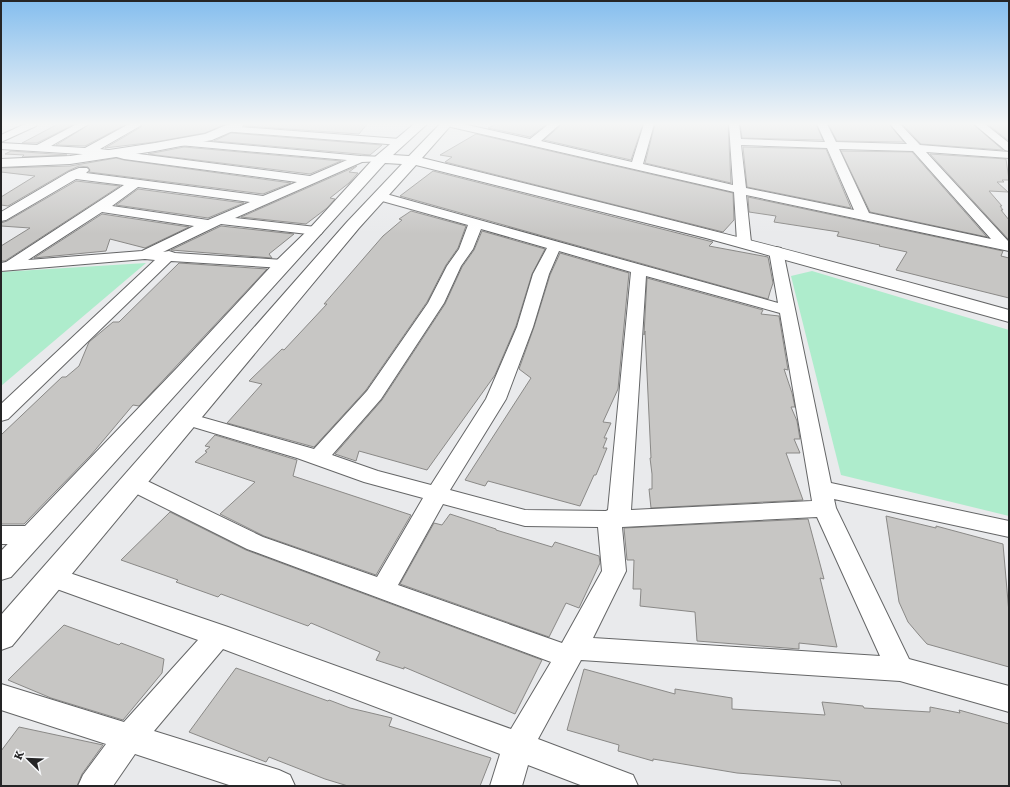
<svg xmlns="http://www.w3.org/2000/svg" width="1010" height="787" viewBox="0 0 1010 787" font-family="Literata,serif">
<style>
.green{fill:#aeeccc}
.building{fill:#c7c6c4;stroke:#8a8987}
.lines{fill:none;stroke-linecap:round;stroke-linejoin:round}
.street-casing{stroke:#656667;stroke-width:2}
.secondary-casing{stroke:#656667;stroke-width:2}
.street{fill:#fff;fill-rule:evenodd}
.secondary{fill:#fff;fill-rule:evenodd}
</style>
<rect width="100%" height="100%" fill="#e9eaec"/>
<!-- green -->
<g class="green">
<path d="M146,263L1,386V272Z"/>
<path d="M812,271L1009,330V516L841,475L791,276Z"/>
</g>
<!-- building -->
<g class="building">
<path d="M58,124H75L37,143H22Z"/>
<path d="M90,124H127L85,146L56,145Z"/>
<path d="M142,124H226L205,133L155,142L105,148L141,127Z"/>
<path d="M245,124H367L359,134L245,126Z"/>
<path d="M496,124H547L530,137L488,128Z"/>
<path d="M562,124H561H643L631,160L544,140Z"/>
<path d="M655,124H728L731,183L645,163Z"/>
<path d="M740,124H816L823,140L742,138Z"/>
<path d="M828,124H889L904,142L837,141Z"/>
<path d="M902,124H973L1003,150L921,144Z"/>
<path d="M987,124H1009V141Z"/>
<path d="M231,133L382,145L370,155L214,141Z"/>
<path d="M476,134L733,193L734,220L723,232L445,162L452,157L440,155Z"/>
<path d="M184,147L341,161L310,174L148,154Z"/>
<path d="M743,147L826,149L851,208L747,187Z"/>
<path d="M11,151L67,155L22,157L24,155L5,154Z"/>
<path d="M841,151L912,152L987,237L870,212Z"/>
<path d="M930,154L1006,159L1009,180H1002L1004,182H997L1008,192L989,191L1002,206H1000L1003,210H1001L1009,220V240Z"/>
<path d="M116,158L124,160L291,183L263,194L89,172L90,170L88,167L79,166L68,171L8,206L1,205V197L35,176L1,172V168L70,166Z"/>
<path d="M357,166L349,172L358,173L349,183L330,198L335,199L327,208L306,224L241,217Z"/>
<path d="M433,171L713,242L709,246L768,257L773,283L770,292L768,299L400,196Z"/>
<path d="M76,181L120,186L5,261H1V246L30,228L1,226V223L7,221Z"/>
<path d="M138,189L244,203L208,218L116,205Z"/>
<path d="M748,197L1003,251L1001,256L1009,258V298L896,270L907,252L879,246L880,245L837,236L839,232L774,222L776,216L749,212Z"/>
<path d="M411,211L466,226L458,248L446,265L427,302L366,390L314,447L227,423L262,384L249,381L282,349L284,350L327,304H324L383,236L402,220L399,219Z"/>
<path d="M102,214L189,227L145,248L110,239L106,251L34,258Z"/>
<path d="M221,226L294,234L269,254L272,258L171,250Z"/>
<path d="M482,231L545,249L532,274L516,326L495,375L427,470L359,451L356,461L335,454L382,400L445,304L462,267L474,250Z"/>
<path d="M560,253L629,273L618,389L603,422L611,423L604,438H607L603,448H607L596,475H594L580,506L488,481L485,486L465,480L531,378L519,369L534,327L550,275Z"/>
<path d="M179,263L267,269L139,406L133,405L91,455L24,524H1V435L62,377H66L79,366L89,342L113,322H119Z"/>
<path d="M647,278L763,310L761,314L779,316L788,370L784,369L792,393L795,407H791L797,421L800,439H794L800,453H786L803,500L651,508L649,489H652V474L650,458H651L645,331L644,335Z"/>
<path d="M215,435L297,460L293,476L411,515L376,575L264,536L220,514L255,482L195,462L207,452L205,451L210,447L205,446Z"/>
<path d="M170,512L246,550L542,660L515,714L404,667V669L376,660L380,652L311,623L308,626L221,594L218,597L176,582L178,580L121,560Z"/>
<path d="M450,514L496,529V530L552,547L555,542L599,556L600,563L579,608L566,603L549,637L400,584L434,523L442,525Z"/>
<path d="M886,516L936,528V526L1003,544L1009,613V667L927,644L919,635L908,622L899,602Z"/>
<path d="M808,519L824,579L820,578L837,647L799,643V649L697,641L695,612L640,606L641,589H633L634,560H627L624,528Z"/>
<path d="M64,625L119,645L121,643L164,659L162,673L123,720L51,698L8,680Z"/>
<path d="M236,668L328,701L329,700L350,708L392,718L389,726L491,758L480,786H348L325,779L269,757L266,762L189,732Z"/>
<path d="M584,669L675,694V689L732,698V709L825,715L822,702L863,706L864,708L930,712V707L960,713L959,710L1009,724V786H842L840,781L737,773L653,759V761L618,751L619,745L567,730Z"/>
<path d="M19,727L103,745L82,774L77,786H1V751Z"/>
</g>
<g class="lines">
<!-- street casing -->
<g class="street-casing">
<g id="street">
<path d="M25,124H37L36,126L1,142V135Z"/>
<path d="M77,124H89L51,146L85,148L129,124H141L140,126L100,149L310,176L347,160L179,145L174,142L179,139L361,156L385,157L387,159L385,161L362,162L235,218L316,227L321,228L323,231L321,234L316,235L221,224L163,252L169,251L175,253L283,260L288,261L290,264L288,267L283,268L171,261L8,419L1,421V404L155,260L145,259L1,271V263L6,262L124,185L76,179L6,220L1,221V212L69,172L79,168H87L89,170L86,173L263,196L297,182L124,159L113,156L1,149V143L37,145ZM138,187L250,202L208,220L112,206ZM102,212L194,226L142,251L28,260Z"/>
<path d="M446,124H463L530,139L549,124H560L541,141L632,162L644,124H654L643,164L733,185L729,124H739L741,139L825,142L817,124H827L836,142L907,144L890,124H900L920,145L1009,152V158L926,152L1009,242V251L746,195L751,242L749,245L744,246L739,245L737,242L734,192L451,127ZM741,145L827,148L854,210L746,188ZM839,149L913,151L991,239L869,213Z"/>
<path d="M974,124H985L1009,143V151L1005,150Z"/>
<path d="M226,126L400,139L405,142L400,145L222,131L221,129L222,127Z"/>
<path d="M379,192L778,303L769,251L771,248L776,247L781,248L783,251L831,483L1009,521V537L834,499L836,508L909,659L1009,686V712L900,681L581,660L538,739L633,775L638,786H583L528,765L522,786H490L500,754L223,649L154,731L279,770L290,775L295,786H232L135,754L113,786H78L83,775L106,744L1,710V684L124,722L198,640L43,584L40,577L43,570L52,567L228,627L511,729L551,662L247,549L125,488L122,483L125,478L133,476L141,478L263,537L377,577L423,498L364,482L297,458L180,423L177,419L180,415L187,413L314,449L367,391L428,303L447,266L459,249L468,225L375,199L373,196L375,193ZM481,229L547,248L533,274L517,327L486,399L431,485L378,471L332,455L381,399L444,303L461,266L473,249ZM559,251L631,272L608,510L606,511L525,510L450,490L506,399L533,327L549,274ZM646,276L780,313L812,501L631,510ZM443,504L525,526L598,527L602,571L562,643L398,585ZM817,517L880,656L593,638L626,571L622,527Z"/>
<path d="M1,526H32L40,529L44,535L40,541L32,544H1Z"/>
</g>
</g>
<!-- secondary casing -->
<g class="secondary-casing">
<g id="secondary">
<path d="M229,124H244L242,127L212,140L155,151L70,164L1,167V159L70,156L155,143L205,134Z"/>
<path d="M414,124H427L393,155L409,156L440,124H452L422,158C618,206 814,255 1009,310V322L706,238L416,165L359,228L12,646L1,650V615L347,222L402,164L385,163L11,577L1,580V551L177,368L277,260L310,228L376,156Z"/>
</g>
</g>
<!-- street -->
<use href="#street" class="street"/>
<!-- secondary -->
<use href="#secondary" class="secondary"/>
</g>
<!-- sky -->
<linearGradient id="sky" x2="0" y2="1"><stop stop-color="#85beee"/><stop offset="0.53" stop-color="#f5f6f6"/><stop offset="1" stop-color="#f5f6f6" stop-opacity="0"/></linearGradient>
<rect width="1010" height="234" fill="url(#sky)"/>
<!-- border -->
<rect width="1010" height="787" fill="none" stroke="#252526" stroke-width="4"/>
<!-- north arrow -->
<g transform="translate(28 759) rotate(293)" stroke="#f6f7f9" stroke-width="3" paint-order="stroke">
<path d="M0-3L7 15L0 10L-7 15Z" fill="#252526"/>
<text y="-6" font-size="11" font-weight="bold" text-anchor="middle" fill="#252526">K</text>
</g>
</svg>
